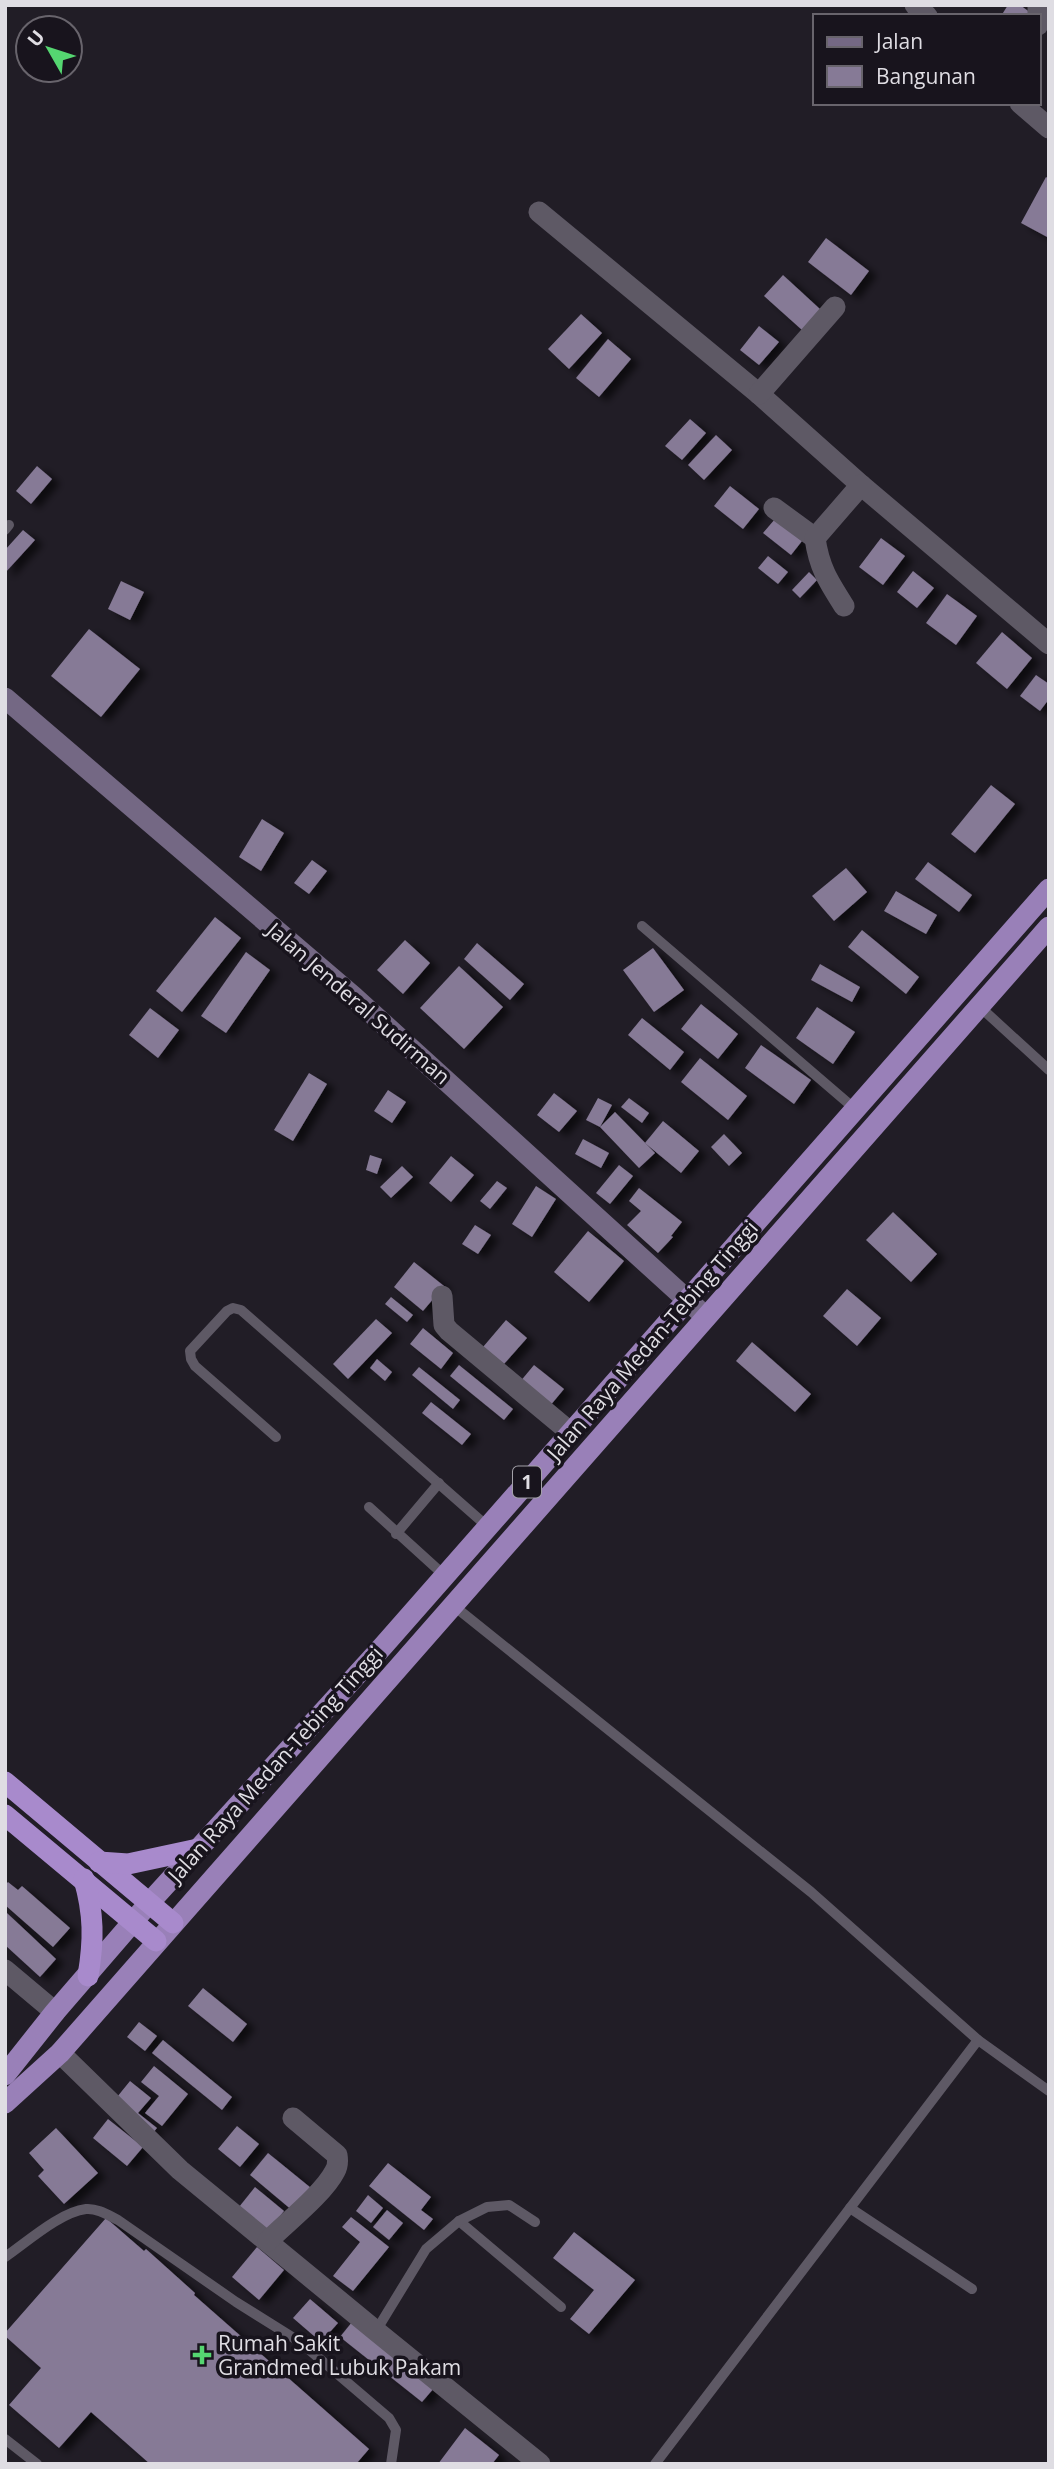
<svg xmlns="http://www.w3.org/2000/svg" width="1054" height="2469" viewBox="0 0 1054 2469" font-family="'Open Sans',sans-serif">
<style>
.building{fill:#867a96;filter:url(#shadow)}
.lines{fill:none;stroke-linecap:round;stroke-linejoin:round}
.service{stroke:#5e5965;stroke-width:10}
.minor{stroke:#5e5965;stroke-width:21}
.secondary{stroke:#746884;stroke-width:21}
.trunk{stroke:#9980b8;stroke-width:21}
.motorway{stroke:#a88acc;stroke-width:21}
.poi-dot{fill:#55d671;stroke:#18141d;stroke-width:2.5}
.labels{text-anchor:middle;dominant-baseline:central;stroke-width:7;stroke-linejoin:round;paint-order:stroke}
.shield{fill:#18141d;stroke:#a3a1a8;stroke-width:2}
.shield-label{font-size:19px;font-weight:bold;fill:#dfdde3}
.street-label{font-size:21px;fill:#dfdde3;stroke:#18141d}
.poi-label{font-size:21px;fill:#dfdde3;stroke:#18141d;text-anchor:start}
</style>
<defs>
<filter id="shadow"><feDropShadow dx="8" dy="4.5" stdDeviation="3.5" flood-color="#0009"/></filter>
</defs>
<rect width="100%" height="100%" fill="#211d26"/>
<!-- building -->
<g class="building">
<path d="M1008,5H1020L1035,16H1001Z"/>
<path d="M1046,177L1049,179V238L1021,223Z"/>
<path d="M826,238L869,271L851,295L808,262Z"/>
<path d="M783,275L821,310L802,330L764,296Z"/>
<path d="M581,314L602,333L569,369L548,349Z"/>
<path d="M759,326L779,342L759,365L740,350Z"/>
<path d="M608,339L631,359L599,397L576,378Z"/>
<path d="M690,419L706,433L682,460L665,446Z"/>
<path d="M716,435L732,450L704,480L688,465Z"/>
<path d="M37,466L52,479L31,504L16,491Z"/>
<path d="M730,486L759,509L743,529L714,506Z"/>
<path d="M775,519L802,541L791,555L763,533Z"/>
<path d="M23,530L35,540L5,573V550Z"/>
<path d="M881,538L905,556L883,585L859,567Z"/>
<path d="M768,556L788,572L778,584L758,568Z"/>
<path d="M913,571L934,588L917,608L897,592Z"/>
<path d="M809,572L817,580L800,598L792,590Z"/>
<path d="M121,581L144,592L130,620L108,609Z"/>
<path d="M947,594L977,616L956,645L926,623Z"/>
<path d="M89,629L140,669L101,717L51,676Z"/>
<path d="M1002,632L1032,658L1007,689L976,663Z"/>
<path d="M1036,675L1049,684V699L1040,711L1020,696Z"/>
<path d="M991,785L1015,804L975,853L951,834Z"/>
<path d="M262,819L284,833L261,871L239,857Z"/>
<path d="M312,860L327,871L309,894L294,883Z"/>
<path d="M928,862L972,895L959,912L915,879Z"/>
<path d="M846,868L867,892L834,921L812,896Z"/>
<path d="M896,891L937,915L926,934L884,911Z"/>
<path d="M215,917L241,938L182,1012L156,991Z"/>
<path d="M862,930L919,977L906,994L848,947Z"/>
<path d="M405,940L430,963L403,994L377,970Z"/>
<path d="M477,943L524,984L510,1000L464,959Z"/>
<path d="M653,948L684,990L654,1012L623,970Z"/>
<path d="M246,952L270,970L226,1033L201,1016Z"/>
<path d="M820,964L860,987L852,1002L811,980Z"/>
<path d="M459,966L503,1007L464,1049L420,1008Z"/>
<path d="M701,1004L738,1034L718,1059L681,1029Z"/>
<path d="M817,1007L855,1032L833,1064L796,1038Z"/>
<path d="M150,1008L179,1030L158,1058L129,1035Z"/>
<path d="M642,1018L684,1052L670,1070L628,1035Z"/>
<path d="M761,1045L811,1080L794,1104L745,1068Z"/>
<path d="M700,1058L747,1096L728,1120L681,1082Z"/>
<path d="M309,1073L327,1084L293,1141L274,1130Z"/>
<path d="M388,1090L406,1102L392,1123L374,1111Z"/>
<path d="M554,1093L577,1111L559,1132L537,1115Z"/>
<path d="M598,1098L612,1105L600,1127L615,1112L655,1153L639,1168L600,1127L586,1120Z"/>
<path d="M629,1098L649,1113L642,1123L621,1107Z"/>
<path d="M663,1121L699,1151L681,1173L645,1143Z"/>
<path d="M724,1134L742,1153L729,1166L711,1147Z"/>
<path d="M583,1139L609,1153L601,1168L575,1154Z"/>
<path d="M370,1155L382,1159L377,1174L366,1170Z"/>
<path d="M451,1156L474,1175L451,1202L429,1183Z"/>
<path d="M619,1165L633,1176L610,1204L596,1193Z"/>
<path d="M402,1166L413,1177L391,1198L380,1187Z"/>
<path d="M497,1181L507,1188L490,1209L480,1201Z"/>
<path d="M536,1186L556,1199L532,1237L512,1224Z"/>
<path d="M639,1188L682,1222L671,1236L673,1237L658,1253L627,1225L641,1211L629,1201Z"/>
<path d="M893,1212L937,1254L911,1282L866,1240Z"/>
<path d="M475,1225L491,1235L478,1254L462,1244Z"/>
<path d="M588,1231L624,1261L589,1302L554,1272Z"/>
<path d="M414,1262L444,1286L423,1311L394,1287Z"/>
<path d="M847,1289L881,1318L857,1346L823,1316Z"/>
<path d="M391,1297L413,1315L407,1322L385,1304Z"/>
<path d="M376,1319L392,1333L348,1379L333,1364Z"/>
<path d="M506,1320L527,1338L504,1364L483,1347Z"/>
<path d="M423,1328L453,1353L441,1369L410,1344Z"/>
<path d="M752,1342L811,1394L795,1412L736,1361Z"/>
<path d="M377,1359L392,1372L385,1381L370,1368Z"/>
<path d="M459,1365L513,1409L504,1420L450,1376Z"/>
<path d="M534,1365L564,1389L549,1407L519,1383Z"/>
<path d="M419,1367L460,1400L453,1409L412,1375Z"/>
<path d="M431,1402L471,1434L462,1445L422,1413Z"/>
<path d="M8,1882L18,1890L22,1886L70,1928L53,1947L5,1905V1885Z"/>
<path d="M7,1913L56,1959L40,1977L5,1945Z"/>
<path d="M203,1988L247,2024L233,2042L188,2006Z"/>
<path d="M139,2022L157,2036L145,2051L127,2037Z"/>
<path d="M163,2040L232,2097L222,2110L152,2053Z"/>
<path d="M154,2066L188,2094L162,2126L145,2113L159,2096L141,2082Z"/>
<path d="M130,2081L151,2098L138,2113L157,2128L152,2134L113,2102Z"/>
<path d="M108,2119L143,2147L127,2166L93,2138Z"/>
<path d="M237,2126L259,2144L240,2167L218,2149Z"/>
<path d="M56,2128L98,2173L64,2204L38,2176L44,2170L29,2153Z"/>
<path d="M268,2153L311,2188L293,2211L250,2175Z"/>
<path d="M388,2163L431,2197L421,2210L433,2219L424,2230L369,2186Z"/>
<path d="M255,2187L284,2211L268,2231L239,2207Z"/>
<path d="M368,2195L383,2208L371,2223L356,2211Z"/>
<path d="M387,2210L403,2223L389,2240L373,2227Z"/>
<path d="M351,2217L389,2247L353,2291L333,2276L360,2242L342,2227Z"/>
<path d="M106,2218L144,2251L146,2249L195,2293L194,2295L369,2449L356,2464H150L91,2412L59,2448L9,2405L41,2368L5,2336V2333Z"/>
<path d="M574,2232L635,2280L589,2334L570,2319L594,2290L553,2258Z"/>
<path d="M257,2247L284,2270L259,2300L232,2277Z"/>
<path d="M310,2299L338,2323L321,2342L293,2318Z"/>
<path d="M352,2322L434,2388L422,2402L340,2337Z"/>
<path d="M465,2428L499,2455L492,2464H438Z"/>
</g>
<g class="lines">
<!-- service -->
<g class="service">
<path d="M5,530L9,525"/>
<path d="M642,926L855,1109"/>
<path d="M979,1006L1049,1070"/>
<path d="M276,1437L195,1366L191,1359L190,1351L227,1311L233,1308L241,1310L488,1527"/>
<path d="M369,1507L445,1576"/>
<path d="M396,1534L439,1483"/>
<path d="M454,1606L811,1892L978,2040L1049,2091"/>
<path d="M850,2208L972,2289"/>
<path d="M459,2221L561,2307"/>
<path d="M5,2257C27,2242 60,2212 86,2209C97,2208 108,2215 118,2220L236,2302L300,2342L389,2418L396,2430L391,2464"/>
<path d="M376,2331L426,2249L459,2221L487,2207L509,2205L535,2222"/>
<path d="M5,2439L37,2464"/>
<path d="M655,2464L978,2040"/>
</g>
<!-- minor -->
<g class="minor">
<path d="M915,5L927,16"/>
<path d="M1038,5V25"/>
<path d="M1020,103L1049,128"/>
<path d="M539,212L759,394L861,485L1049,644"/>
<path d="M759,394L835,307"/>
<path d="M774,508L815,538"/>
<path d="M844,606C828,581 819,567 815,538L861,485"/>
<path d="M442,1296L444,1325L449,1331L570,1432"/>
<path d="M5,1970L55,2012"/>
<path d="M60,2053L180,2170L376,2331L540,2464"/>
<path d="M268,2241C286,2223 324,2193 335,2171C338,2166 338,2161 337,2155L293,2118"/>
</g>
<!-- secondary -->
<path class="secondary" d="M5,698L354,997L706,1317"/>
<!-- trunk -->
<g class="trunk">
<path d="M5,2075L55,2012L150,1902L384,1645L1049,889"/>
<path d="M5,2103L60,2053L1049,927"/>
</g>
<!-- motorway -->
<g class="motorway">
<path d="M5,1782L173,1923"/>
<path d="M5,1815L156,1941"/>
<path d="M99,1862L128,1864L198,1849"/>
<path d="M84,1879C94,1914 94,1940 88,1976"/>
</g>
</g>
<!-- markers -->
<path class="poi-dot" d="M198.5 2344.5h7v7h7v7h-7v7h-7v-7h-7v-7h7z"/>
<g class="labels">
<!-- shield labels -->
<rect class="shield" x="513" y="1466.5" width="28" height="31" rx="5"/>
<g class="shield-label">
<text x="527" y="1482">1</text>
</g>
<!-- street labels -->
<g class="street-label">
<text transform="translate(359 1003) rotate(41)">Jalan Jenderal Sudirman</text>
<text transform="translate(652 1340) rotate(-49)">Jalan Raya Medan-Tebing Tinggi</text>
<text transform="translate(275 1764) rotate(-48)">Jalan Raya Medan-Tebing Tinggi</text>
</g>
<!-- poi labels -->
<g class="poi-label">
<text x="218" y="2343">Rumah Sakit<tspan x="218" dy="24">Grandmed Lubuk Pakam</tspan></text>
</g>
</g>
<!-- border -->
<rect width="1054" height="2469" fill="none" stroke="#dfdde3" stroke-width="14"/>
<!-- legend -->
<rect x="813" y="14" width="228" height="91" fill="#18141d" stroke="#68646c" stroke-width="2"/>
<rect x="827" y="37" width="35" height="10" fill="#746884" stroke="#68646c" stroke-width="2"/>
<text x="876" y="49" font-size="21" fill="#dfdde3">Jalan</text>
<rect x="827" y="66" width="35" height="21" fill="#867a96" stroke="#68646c" stroke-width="2"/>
<text x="876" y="84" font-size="21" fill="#dfdde3">Bangunan</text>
<!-- north arrow -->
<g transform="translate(49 49) rotate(309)"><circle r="33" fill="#18141d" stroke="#68646c" stroke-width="2"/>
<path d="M0-5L12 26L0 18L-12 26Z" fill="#55d671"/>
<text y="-10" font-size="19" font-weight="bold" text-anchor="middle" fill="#dfdde3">U</text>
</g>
</svg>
